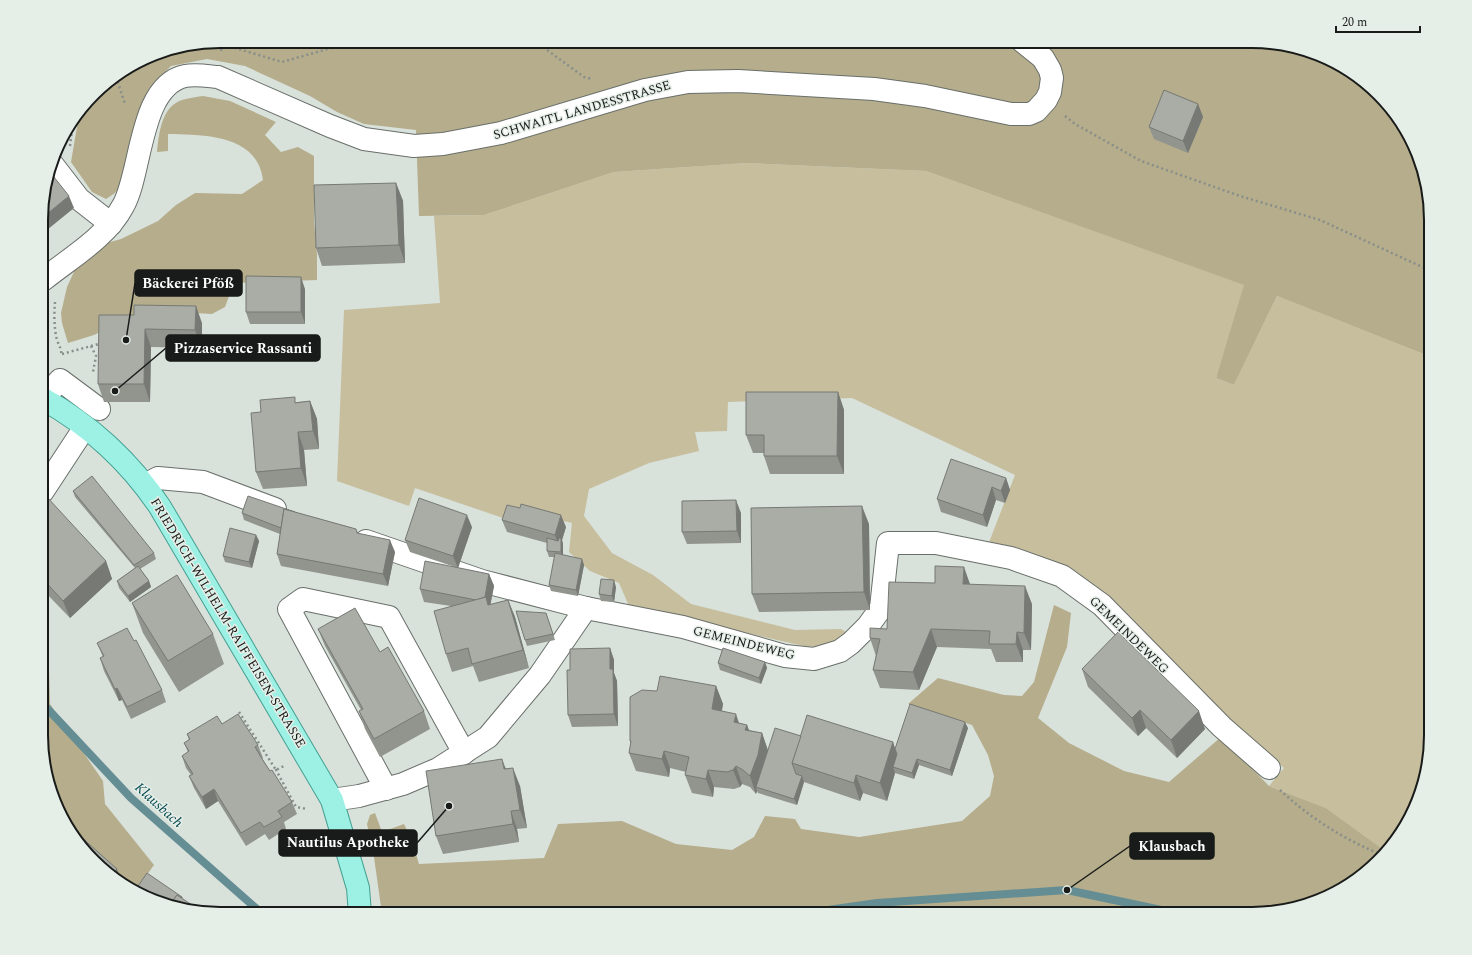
<svg xmlns="http://www.w3.org/2000/svg" width="1472" height="955" viewBox="0 0 1472 955" font-family="Spectral,serif">
<style>
.green{fill:#c7be9d}
.forest{fill:#b5ad8b}
.lines{fill:none;stroke-linecap:round;stroke-linejoin:round}
.stream{stroke:#648d94;stroke-width:8}
.minor-casing{stroke:#696f6a;stroke-width:24}
.major-casing{stroke:#44a091;stroke-width:24}
.path{stroke:#888e89;stroke-width:2.5;stroke-dasharray:2 3;stroke-linecap:butt}
.minor{stroke:#fff;stroke-width:22}
.major{stroke:#9df1e4;stroke-width:22}
.wall{fill:#91958e}
.shaded-wall{fill:#767974}
.building{fill:#a9ada5;stroke:#767974}
.labels{text-anchor:middle;dominant-baseline:central;stroke-width:3;stroke-linejoin:round;paint-order:stroke}
.street-label{font-size:13px;fill:#181b19;stroke:#e6eee8}
.water-label{font-size:14px;font-style:italic;fill:#034750;stroke:#e6eee8}
.rim{fill:none;stroke:#181b19;stroke-width:2}
.leader{fill:none;stroke:#181b19;stroke-width:1.5}
.callout-dot{fill:#181b19;stroke:#e6eee8;stroke-width:1.5}
.callout{fill:#181b19;stroke:#181b19;stroke-width:1.5}
.callout-label{font-size:14px;text-anchor:middle;font-weight:bold;fill:#fff}
</style>
<rect width="100%" height="100%" fill="#d9e1db"/>
<!-- green -->
<path class="green" d="M747,163L926,171L1245,285L1216,378L1234,385L1277,296L1431,357V747L1422,792L1401,835L1384,850L1326,808L1269,786L1284,768L1231,722L1076,575L988,545L1015,475L852,398L728,402L727,431L695,432L699,451L649,463L589,489L584,516L612,553L653,575L691,604L795,630L841,629L851,635L834,644L808,647L629,606L619,583L590,571L569,552L572,523L507,508L503,518L415,488L409,506L337,481L344,310L440,303L434,216L484,215L614,172Z"/>
<!-- forest -->
<g class="forest">
<path d="M220,41H1252L1309,50L1352,71L1407,131L1431,208V357L1277,296L1234,385L1216,378L1244,285L926,171L747,163L614,172L484,215L419,216L416,130L364,124L337,112L310,96L245,66L207,59L171,66L149,89L120,186L115,193L106,199L92,192L71,162L79,115L102,86L152,55Z"/>
<path d="M203,96L230,101L276,122L265,135L281,152L298,147L314,156V222L317,254V280L234,283L225,307L212,314L144,310L94,335L68,343L62,323L61,313L67,287L78,263L100,245L121,239L158,221L176,205L195,193L242,194L263,180C257,134 204,135 168,134V151L157,152C159,134 161,107 182,100C188,98 196,97 203,96Z"/>
<path d="M1054,605L1071,613L1067,647L1038,718L1069,743L1124,771L1169,782L1221,737L1269,786L1326,808L1384,850L1341,890L1264,914H382L374,857L367,824L370,815L375,813L382,832L404,824L412,841L419,864L544,858L558,824L622,821L676,844L732,850L754,837L765,816L795,819L801,829L859,837L962,821L990,796L994,776L988,755L972,725L908,704L938,678L1004,695L1022,696L1034,682Z"/>
<path d="M43,663L49,669L50,704L103,781L105,804L154,865L135,891L82,843L65,825L43,758Z"/>
</g>
<g class="lines">
<!-- stream -->
<g class="stream">
<path d="M43,704L131,798L258,910L267,914"/>
<path d="M800,914L877,903L1067,890L1180,914"/>
</g>
<!-- minor casing -->
<g class="minor-casing">
<g id="minor">
<path d="M52,164L79,199L111,224"/>
<path d="M43,280C70,258 106,238 123,206C142,173 139,86 185,76C196,74 207,76 218,77L330,126L364,139L414,146L443,144L501,133L645,90L688,82L738,81L874,89L925,96L1011,114H1029L1036,111L1046,100L1050,92L1052,78L1050,70L1043,58L1022,41"/>
<path d="M43,399L60,380L99,409"/>
<path d="M145,485L158,478L203,482L275,509"/>
<path d="M43,491L85,427"/>
<path d="M366,541L482,581L586,608"/>
<path d="M386,789L289,609L303,599L389,617L464,753"/>
<path d="M332,800L359,796L403,784L438,769L488,737L540,675L586,608L683,627L785,656L814,659L840,651L851,643L868,626L881,608L888,543H936L1011,558L1062,576L1102,605L1222,727L1269,768"/>
</g>
</g>
<!-- major casing -->
<g class="major-casing">
<path id="major" d="M43,399C89,424 131,463 160,507L332,800L358,888L360,914"/>
</g>
<!-- path -->
<g class="path">
<path d="M543,41L547,50L584,77L592,79"/>
<path d="M221,51L222,44L282,62L356,41"/>
<path d="M116,77L125,104"/>
<path d="M1065,116L1075,124L1141,161L1240,196L1320,220L1431,271"/>
<path d="M70,146L73,122"/>
<path d="M55,302C54,314 54,328 57,340C59,346 62,349 61,355"/>
<path d="M91,346L96,356L93,372"/>
<path d="M62,354L102,343"/>
<path d="M239,712L276,770L284,766"/>
<path d="M271,773L276,770L296,807L307,809"/>
<path d="M1280,790C1309,817 1343,839 1380,854"/>
</g>
<!-- minor -->
<use href="#minor" class="minor"/>
<!-- major -->
<use href="#major" class="major"/>
</g>
<!-- wall -->
<g class="wall">
<path d="M1198,104L1203,117L1188,153L1154,139L1149,127Z"/>
<path d="M396,183L403,201L405,263L322,266L316,248Z"/>
<path d="M305,289V324H250L246,312Z"/>
<path d="M134,315L202,323V348L151,347L150,402H104L98,384Z"/>
<path d="M838,392L844,410V474H770L764,456V453H753L746,435Z"/>
<path d="M310,401L317,419L319,449L304,450L307,486L263,489L256,472L261,412L297,402Z"/>
<path d="M1006,478L1010,490L1005,503L996,500L987,527L941,512L937,499Z"/>
<path d="M73,491L154,553L156,559L140,569L149,581L151,587L130,602L119,588L117,581L135,568L75,497Z"/>
<path d="M42,499L106,561L112,579L70,618L43,590H42Z"/>
<path d="M295,512L356,529L358,533L395,552L388,586L281,566L277,554L280,534L244,520L242,513Z"/>
<path d="M741,513V543L687,544L682,532Z"/>
<path d="M502,520L566,527L562,540L563,544V555L582,559L584,565L578,596L551,591L549,585L555,557H549L547,551V543L507,532Z"/>
<path d="M869,524L870,610L759,612L752,594Z"/>
<path d="M472,527L458,568L489,574L494,586L490,605L508,600L515,617L529,668L479,682L473,666L452,672L446,654L451,606L424,602L420,589L455,567L410,552L405,540Z"/>
<path d="M256,535L259,541L252,568L225,562L223,556Z"/>
<path d="M970,584L1032,604L1031,650H1023V662H996L991,649L937,647L919,690L880,688L873,670L876,656L870,638Z"/>
<path d="M616,587L614,602L601,601L599,594Z"/>
<path d="M132,603L213,634L224,664L179,692L143,633Z"/>
<path d="M546,613L555,640L527,646L525,640Z"/>
<path d="M318,629L380,652L424,711L430,729L380,757L365,729L359,711L361,710L325,646Z"/>
<path d="M134,641L162,690L166,702L131,719L122,700L119,701L104,671L100,658L103,657L97,643Z"/>
<path d="M610,648L614,660V673L617,681L618,726L572,727L568,715L570,670Z"/>
<path d="M765,662L767,668L761,684L720,670L718,663Z"/>
<path d="M1082,669L1205,729L1177,758L1146,728L1138,736L1088,687Z"/>
<path d="M716,686L723,704L722,711L739,723L747,725L749,730L762,733L768,750L801,736L893,742L895,749L968,728L952,776L919,765L914,779L895,773L887,801L863,793L860,801L804,782L797,805L758,793L757,791L756,794L750,787L742,784L740,787L734,789L714,787L713,797L692,793L685,775L686,772L670,768L669,777L636,771L629,753L631,744L630,741L657,691Z"/>
<path d="M222,724L258,745L263,758H262L270,771L292,802L297,814L284,822L286,829L269,840L265,834L246,846L218,801L206,809L194,788L189,776L191,775L186,768L182,756L188,752L184,743L189,740L187,734Z"/>
<path d="M506,769L520,786L527,828L517,829L519,842L443,854L436,836Z"/>
<path d="M136,889L183,899L163,905L137,892Z"/>
</g>
<!-- shaded-wall -->
<g class="shaded-wall">
<path d="M1198,104L1203,117L1188,153L1183,141Z"/>
<path d="M396,183L403,201L405,263L399,245Z"/>
<path d="M69,196L74,208L42,234V218Z"/>
<path d="M45,239L49,251L42,256V240Z"/>
<path d="M301,277L305,289V324L301,312Z"/>
<path d="M196,306L202,323V348L195,330Z"/>
<path d="M145,329L151,347L150,402L144,384Z"/>
<path d="M838,392L844,410V474L837,456Z"/>
<path d="M310,401L317,419L319,449L313,431Z"/>
<path d="M298,432L304,450L307,486L301,468Z"/>
<path d="M1006,478L1010,490L1005,503L1001,491Z"/>
<path d="M992,487L996,500L987,527L983,515Z"/>
<path d="M736,500L741,513V543L737,531Z"/>
<path d="M862,506L869,524L870,610L864,592Z"/>
<path d="M467,515L472,527L458,568L453,556Z"/>
<path d="M561,515L566,527L562,540L563,544V558L555,535Z"/>
<path d="M256,535L259,541L252,568L249,562Z"/>
<path d="M390,540L395,552L388,586L383,574Z"/>
<path d="M582,559L584,565L578,596L576,590Z"/>
<path d="M106,561L112,579L70,618L63,601Z"/>
<path d="M964,567L970,584H963Z"/>
<path d="M489,574L494,586L490,607L484,601Z"/>
<path d="M614,580L616,587L614,602L612,596Z"/>
<path d="M149,581L151,587L130,602L128,596Z"/>
<path d="M1025,586L1032,604L1031,650L1024,633Z"/>
<path d="M508,600L515,617L529,668L523,650Z"/>
<path d="M931,629L937,647L919,690L913,672Z"/>
<path d="M1017,632L1023,650V662L1016,644Z"/>
<path d="M610,648L614,660V673L617,681L618,726L614,714L610,669Z"/>
<path d="M765,662L767,668L761,684L759,678Z"/>
<path d="M716,686L723,704L718,727L712,709Z"/>
<path d="M117,688L122,700L119,701L115,689Z"/>
<path d="M1140,710L1146,728L1138,736L1132,718Z"/>
<path d="M1199,711L1205,729L1177,758L1171,740Z"/>
<path d="M736,714L742,732L734,722Z"/>
<path d="M965,722L968,728L952,776L950,770Z"/>
<path d="M747,725L753,742L745,730Z"/>
<path d="M762,733L768,751L756,787L757,791L756,794L750,776Z"/>
<path d="M893,742L899,760L893,767L895,773L887,801L880,783Z"/>
<path d="M664,751L670,768L669,777L662,759Z"/>
<path d="M502,759L509,777L504,769Z"/>
<path d="M917,759L919,765L914,779L912,773Z"/>
<path d="M736,766L742,784L740,787L733,770Z"/>
<path d="M513,768L520,786L527,828L520,810Z"/>
<path d="M708,770L714,787L713,797L706,779Z"/>
<path d="M856,775L863,793L860,801L854,783Z"/>
<path d="M802,776L804,782L797,805L794,799Z"/>
<path d="M214,789L218,801L206,809L202,797Z"/>
<path d="M511,811L517,829L519,842L513,824Z"/>
<path d="M117,869L119,875L116,879L112,875Z"/>
</g>
<!-- building -->
<g class="building">
<path d="M1164,90L1198,104L1183,141L1149,127Z"/>
<path d="M50,172L69,196L42,218V197Z"/>
<path d="M396,183L399,245L316,248L314,185Z"/>
<path d="M42,236L45,239L42,240Z"/>
<path d="M246,276L301,277V312H246Z"/>
<path d="M134,305L196,306L195,330L145,329L144,384H98L99,315H134Z"/>
<path d="M746,392H838L837,456H764V435H746Z"/>
<path d="M295,397V403L310,401L313,431L298,432L301,468L256,472L251,413L261,412L260,400Z"/>
<path d="M951,459L1006,478L1001,491L992,487L983,515L937,499Z"/>
<path d="M92,476L154,553L134,565L73,491Z"/>
<path d="M46,496L106,561L63,601L42,578V531L45,528L42,526V499Z"/>
<path d="M248,496L295,512L284,509L281,528L242,513Z"/>
<path d="M419,498L467,515L453,556L405,540Z"/>
<path d="M736,500L737,531L682,532V501Z"/>
<path d="M521,504L561,515L555,535L502,520L507,505L520,508Z"/>
<path d="M862,506L864,592L752,594L751,508Z"/>
<path d="M284,509L356,529L357,533L390,540L383,574L277,554Z"/>
<path d="M230,528L256,535L249,562L223,556Z"/>
<path d="M547,538L558,541L559,538H561V552L547,551Z"/>
<path d="M555,553L582,559L576,590L549,585Z"/>
<path d="M425,561L489,574L485,597L476,600L420,589Z"/>
<path d="M138,566L149,581L128,596L117,581Z"/>
<path d="M935,566L964,567L963,584L1025,586L1024,633L1017,632L1016,644H989L990,631L931,629L913,672L873,670L880,639L870,638V628L887,629L889,582L935,583Z"/>
<path d="M177,575L213,634L168,661L132,603Z"/>
<path d="M601,579L614,580L612,596L599,594Z"/>
<path d="M486,597L488,605L508,600L523,650L472,664L468,648L446,654L434,611Z"/>
<path d="M355,608L380,652L388,647L424,711L374,739L359,711L363,709L318,629Z"/>
<path d="M516,611L546,613L553,634L525,640Z"/>
<path d="M127,628L134,641L136,640L162,690L127,707L117,688L115,689L100,658L104,656L97,643Z"/>
<path d="M1118,632L1199,711L1171,740L1140,710L1132,718L1082,669Z"/>
<path d="M610,648V669H613L614,714L568,715L567,670H570V649Z"/>
<path d="M723,648L765,662L759,678L718,663Z"/>
<path d="M660,676L716,686L712,709L736,714L734,722L747,725L745,730L762,733L758,755L750,776L743,770L736,766L733,770L727,772L708,770L706,779L685,775L689,757L664,751L662,759L629,753L631,741H630V697L642,690L657,691Z"/>
<path d="M910,704L965,722L950,770L917,759L912,773L893,767L897,754L895,749Z"/>
<path d="M238,714L258,745L255,747L264,762L270,771L272,770L292,802L278,811L282,817L264,827L260,822L241,833L214,789L202,797L189,776L193,774L182,756L189,751L184,743L190,739L187,734L217,716L222,724Z"/>
<path d="M807,715L893,742L880,783L856,775L854,783L792,763Z"/>
<path d="M775,728L801,736L792,763L796,774L802,776L794,799L756,787Z"/>
<path d="M502,759L504,769L513,768L520,810L511,811L513,824L436,836L426,771Z"/>
<path d="M80,836L117,869L112,875L78,838Z"/>
<path d="M147,873L182,897V898L177,895L169,906L163,905L149,898L136,889Z"/>
<path d="M177,895L201,911L169,906Z"/>
</g>
<g class="labels">
<!-- street labels -->
<g class="street-label">
<text transform="translate(582 110) rotate(-16)">SCHWAITL LANDESSTRASSE</text>
<text transform="translate(228 623) rotate(59)">FRIEDRICH-WILHELM-RAIFFEISEN-STRASSE</text>
<text transform="translate(1129 635) rotate(44)">GEMEINDEWEG</text>
<text transform="translate(744 643) rotate(14)">GEMEINDEWEG</text>
</g>
<!-- water labels -->
<g class="water-label">
<text transform="translate(159 805) rotate(42)">Klausbach</text>
</g>
</g>
<!-- crop -->
<path d="M0 0H1472V955H0ZM220 48H1252A172 172 0 0 1 1424 220V735A172 172 0 0 1 1252 907H220A172 172 0 0 1 48 735V220A172 172 0 0 1 220 48Z" fill="#e6eee8" fill-rule="evenodd"/>
<path class="rim" d="M220 48H1252A172 172 0 0 1 1424 220V735A172 172 0 0 1 1252 907H220A172 172 0 0 1 48 735V220A172 172 0 0 1 220 48Z"/>
<!-- callouts -->
<path class="leader" d="M126 340L135 283M115 391L166 348M449 806L417 843M1067 890L1130 846"/>
<g class="callout-dot">
<circle cx="126" cy="340" r="4"/>
<circle cx="115" cy="391" r="4"/>
<circle cx="449" cy="806" r="4"/>
<circle cx="1067" cy="890" r="4"/>
</g>
<g class="callout">
<rect x="135" y="270" width="107" height="26" rx="4"/>
<rect x="166" y="335" width="154" height="26" rx="4"/>
<rect x="279" y="830" width="138" height="26" rx="4"/>
<rect x="1130" y="833" width="84" height="26" rx="4"/>
</g>
<g class="callout-label">
<text x="188" y="288">Bäckerei Pföß</text>
<text x="243" y="353">Pizzaservice Rassanti</text>
<text x="348" y="847">Nautilus Apotheke</text>
<text x="1172" y="851">Klausbach</text>
</g>
<!-- scale -->
<path d="M1336 26v6h84v-6" fill="none" stroke="#181b19" stroke-width="2"/>
<text x="1342" y="26" font-size="12" fill="#181b19" stroke="#e6eee8" stroke-width="3" paint-order="stroke">20 m</text>
</svg>
